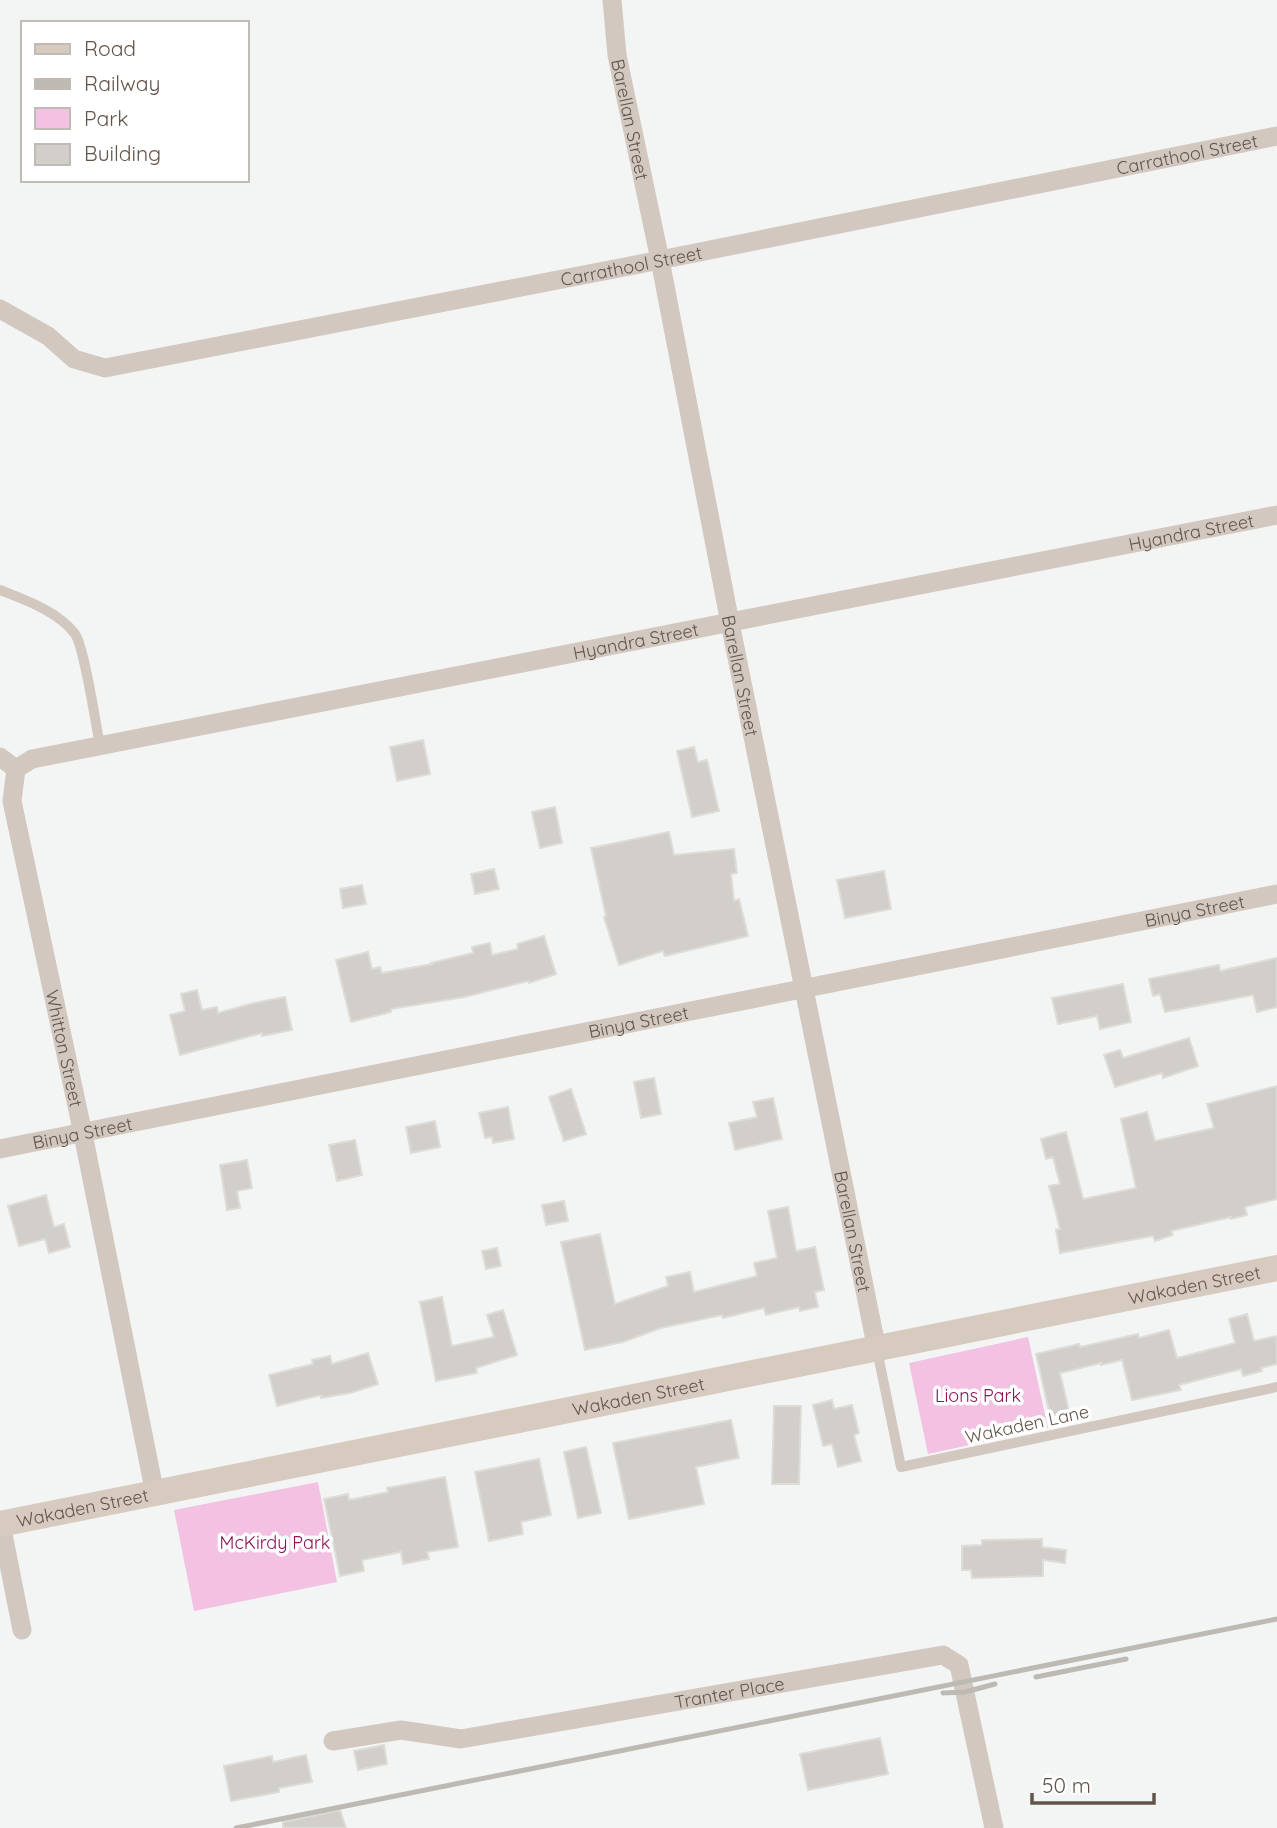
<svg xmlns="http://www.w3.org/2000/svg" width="1277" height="1828" viewBox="0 0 1277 1828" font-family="Quicksand,sans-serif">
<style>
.green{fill:#f3c1e2}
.building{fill:#d2cfca;stroke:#dedcd7;stroke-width:2}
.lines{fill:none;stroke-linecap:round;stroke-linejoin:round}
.lane{stroke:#d3c8c0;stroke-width:10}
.street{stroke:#d3c8c0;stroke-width:19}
.secondary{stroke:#d7cbc0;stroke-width:26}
.rail{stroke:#bdbab4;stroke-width:5}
.labels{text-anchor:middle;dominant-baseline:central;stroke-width:7;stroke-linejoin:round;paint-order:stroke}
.street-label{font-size:18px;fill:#625449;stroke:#fff}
.park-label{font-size:18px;fill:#8b1254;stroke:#fff}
</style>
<rect width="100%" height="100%" fill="#f3f5f5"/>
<!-- green -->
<g class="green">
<path d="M1028,1337L1048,1428L928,1454L909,1363Z"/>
<path d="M318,1482L337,1582L194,1611L174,1510Z"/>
</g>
<!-- building -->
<g class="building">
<path d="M423,740L430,774L397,781L390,747Z"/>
<path d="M694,747L698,762L707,760L719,811L692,817L677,751Z"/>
<path d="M555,807L562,843L540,848L532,812Z"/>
<path d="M669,832L674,855L734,849L737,873L731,874L734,901L739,899L748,936L665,956L663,951L619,965L604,917L606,916L591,848Z"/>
<path d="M494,869L499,889L475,894L471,874Z"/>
<path d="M884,871L891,909L845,918L837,880Z"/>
<path d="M362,885L366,904L343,908L340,889Z"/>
<path d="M544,936L556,974L529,983L528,981L464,997L391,1009V1012L351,1022L336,960L368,952L372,969L380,967L382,973L432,964L431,963L473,953L472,947L490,943L492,955L518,949L517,944Z"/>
<path d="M1277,958V1007L1257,1012L1253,995L1165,1012L1160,994L1153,996L1149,979L1219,965L1220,971Z"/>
<path d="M1123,984L1131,1022L1100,1029L1097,1016L1058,1024L1052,998Z"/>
<path d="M197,990L202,1010L217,1007L218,1013L254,1003L285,997L292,1030L262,1036V1033L180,1055L170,1015L185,1011L181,994Z"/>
<path d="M1189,1038L1198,1066L1163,1078L1162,1073L1115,1087L1104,1055L1120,1050L1123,1058Z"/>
<path d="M654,1078L661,1114L641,1118L634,1082Z"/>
<path d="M1277,1086V1199L1245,1207L1247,1215L1231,1219V1217L1171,1231L1173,1235L1155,1241L1153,1236L1060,1253L1056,1230L1060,1229L1049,1186L1060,1184L1053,1157L1046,1159L1041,1139L1066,1132L1083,1199L1136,1188L1121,1119L1147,1112L1155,1141L1214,1128L1207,1104Z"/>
<path d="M571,1089L586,1134L564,1141L549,1097Z"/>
<path d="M773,1098L782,1139L735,1150L729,1123L757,1117L753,1102Z"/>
<path d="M508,1107L514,1139L493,1143L492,1137L485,1138L479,1113Z"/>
<path d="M435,1121L440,1147L411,1153L406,1127Z"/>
<path d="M355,1140L362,1175L337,1181L329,1145Z"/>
<path d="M247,1160L252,1188L237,1191L240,1208L227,1210L220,1165Z"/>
<path d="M46,1195L54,1227L64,1224L70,1247L49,1253L45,1239L19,1246L8,1206Z"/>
<path d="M564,1201L568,1221L546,1225L542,1205Z"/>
<path d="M788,1207L796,1251L815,1247L824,1290L815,1292L818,1307L800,1311L799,1307L766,1315L764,1308L723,1318L722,1315L661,1328L623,1342L585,1350L561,1242L600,1234L615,1304L668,1286L666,1277L690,1272L694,1292L757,1276L754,1263L777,1258L768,1211Z"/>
<path d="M497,1248L501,1266L486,1269L482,1251Z"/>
<path d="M442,1297L452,1346L494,1337L487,1315L503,1310L517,1355L476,1368L477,1373L436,1381L420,1302Z"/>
<path d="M1247,1314L1254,1341L1277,1336V1364L1261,1368L1262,1371L1243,1376L1241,1369L1179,1385L1181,1390L1132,1400L1122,1360L1101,1365V1363L1060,1373L1069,1411L1050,1416L1036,1354L1079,1344L1080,1347L1138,1334L1139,1338L1169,1330L1177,1358L1235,1343L1229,1319Z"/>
<path d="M368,1353L378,1384L350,1393L321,1398V1395L277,1406L269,1375L313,1364L312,1360L330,1356L332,1364Z"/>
<path d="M832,1400L834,1409L852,1405L859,1433L854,1435L861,1461L838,1467L832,1444L823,1446L813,1405Z"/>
<path d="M774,1406H801L799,1484H772Z"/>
<path d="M731,1420L739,1458L696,1467L704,1504L629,1519L613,1443Z"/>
<path d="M586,1447L601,1513L578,1518L564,1452Z"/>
<path d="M539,1459L551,1515L521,1522L523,1534L489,1541L475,1472Z"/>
<path d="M445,1477L458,1547L427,1552L429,1559L403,1564L401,1552L362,1560L364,1571L340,1576L324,1499L348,1494L349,1500L388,1492L387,1488Z"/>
<path d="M1042,1539V1547L1066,1550L1065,1563L1043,1560V1576L972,1578L971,1570H962V1546L982,1545V1540Z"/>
<path d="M880,1738L888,1774L808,1790L800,1754Z"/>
<path d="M384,1745L387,1764L358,1770L354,1751Z"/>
<path d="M306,1755L312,1782L279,1788V1792L231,1801L224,1766L272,1756L273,1762Z"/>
<path d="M340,1810L346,1828H283V1822Z"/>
</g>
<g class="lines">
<!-- lane -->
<g class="lane">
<path d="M0,590C25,600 58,611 75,634C84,646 96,725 100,746"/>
<path d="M877,1350L901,1467L1277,1387"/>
</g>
<!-- street -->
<g class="street">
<path id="s1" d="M612,0L617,55L660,260L730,623L877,1350"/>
<path id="s2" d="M0,309L48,336L74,359L105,368L640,264L1277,136"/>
<path d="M0,757L16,769"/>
<path id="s3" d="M16,769L32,759L1277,515"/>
<path id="s4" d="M16,769L12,801L83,1134L155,1494"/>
<path id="s5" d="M0,1149L1277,894"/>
<path d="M1,1524L22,1630"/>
<path id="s6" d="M333,1741L401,1730L461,1739L943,1655L959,1665L994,1828"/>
</g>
<!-- secondary -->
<path class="secondary" id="s7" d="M0,1524L1277,1268"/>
<!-- rail -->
<g class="rail">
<path d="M1036,1677L1126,1659"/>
<path d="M943,1693L965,1692L995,1684"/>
<path d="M236,1828L1277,1619"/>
</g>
</g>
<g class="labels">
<!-- street labels -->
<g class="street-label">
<text stroke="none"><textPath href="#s1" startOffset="121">Barellan Street</textPath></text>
<text stroke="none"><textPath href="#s2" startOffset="1225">Carrathool Street</textPath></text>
<text stroke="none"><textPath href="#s2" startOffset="658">Carrathool Street</textPath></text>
<text stroke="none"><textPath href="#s3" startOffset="1200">Hyandra Street</textPath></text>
<text stroke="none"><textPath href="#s3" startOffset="634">Hyandra Street</textPath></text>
<text stroke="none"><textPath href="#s1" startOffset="688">Barellan Street</textPath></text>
<text stroke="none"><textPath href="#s5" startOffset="1218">Binya Street</textPath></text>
<text stroke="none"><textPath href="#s5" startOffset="651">Binya Street</textPath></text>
<text stroke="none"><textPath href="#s4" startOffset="285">Whitton Street</textPath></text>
<text stroke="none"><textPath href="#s5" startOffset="84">Binya Street</textPath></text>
<text stroke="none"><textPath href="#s1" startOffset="1255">Barellan Street</textPath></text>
<text stroke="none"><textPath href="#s7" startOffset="1218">Wakaden Street</textPath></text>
<text stroke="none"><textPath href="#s7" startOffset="651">Wakaden Street</textPath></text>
<text transform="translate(1027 1424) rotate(-12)">Wakaden Lane</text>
<text stroke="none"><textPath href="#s7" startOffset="84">Wakaden Street</textPath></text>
<text stroke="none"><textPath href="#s6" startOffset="402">Tranter Place</textPath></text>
</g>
<!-- park labels -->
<g class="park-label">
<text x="978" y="1395">Lions Park</text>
<text x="275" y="1542">McKirdy Park</text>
</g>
</g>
<!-- legend -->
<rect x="21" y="21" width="228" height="161" fill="#ffffff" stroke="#c0bbb6" stroke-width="2"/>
<rect x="35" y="44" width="35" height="10" fill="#d7cbc0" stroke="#c0bbb6" stroke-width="2"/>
<text x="84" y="56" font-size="21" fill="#625449">Road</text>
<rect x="35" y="79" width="35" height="10" fill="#bdbab4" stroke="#c0bbb6" stroke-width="2"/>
<text x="84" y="91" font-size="21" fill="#625449">Railway</text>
<rect x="35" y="108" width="35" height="21" fill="#f3c1e2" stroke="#c0bbb6" stroke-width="2"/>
<text x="84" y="126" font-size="21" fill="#625449">Park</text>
<rect x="35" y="144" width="35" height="21" fill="#d2cfca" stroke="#c0bbb6" stroke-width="2"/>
<text x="84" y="161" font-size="21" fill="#625449">Building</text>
<!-- scale -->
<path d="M1032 1793v10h122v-10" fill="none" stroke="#625449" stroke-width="3.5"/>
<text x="1042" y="1793" font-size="21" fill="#625449" stroke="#ffffff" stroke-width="5" paint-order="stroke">50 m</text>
</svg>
